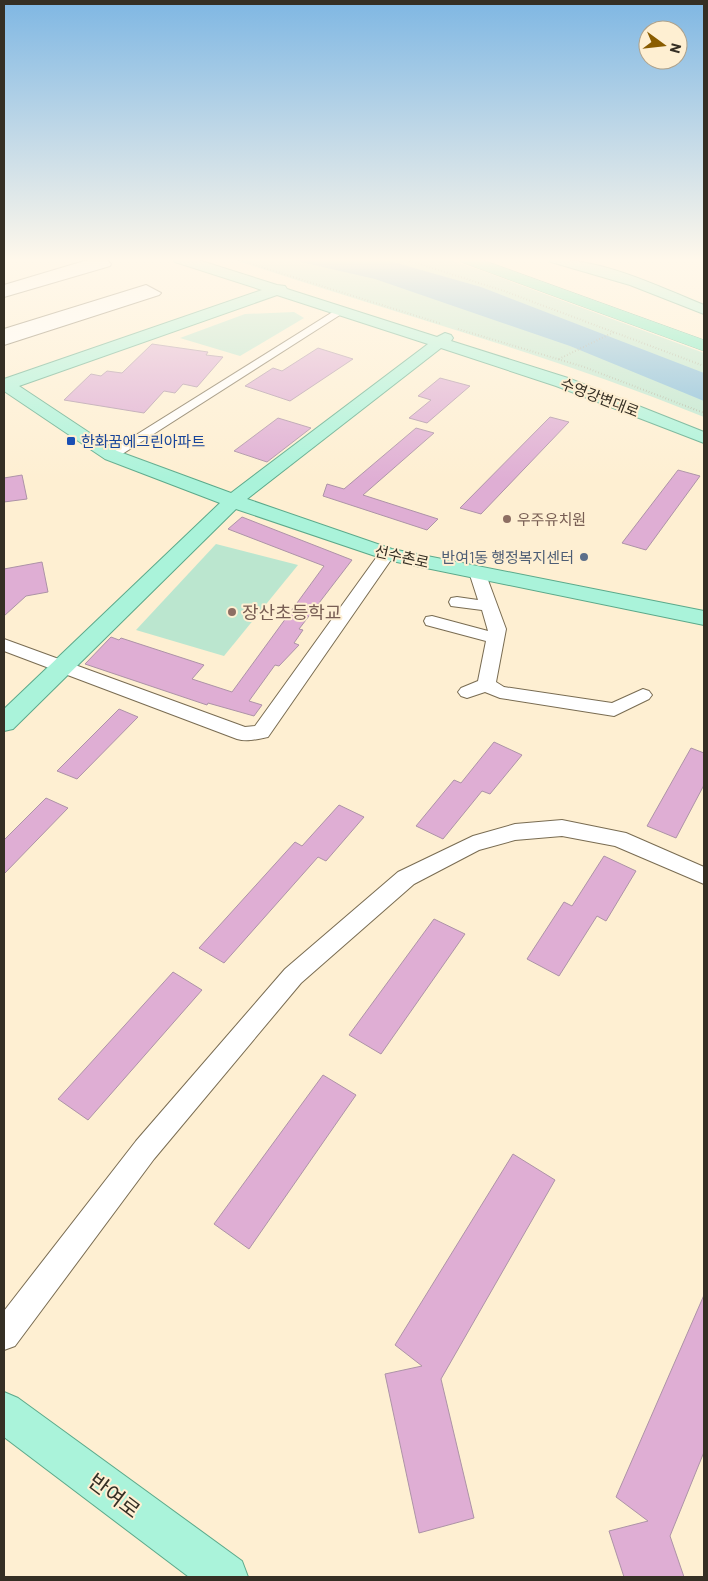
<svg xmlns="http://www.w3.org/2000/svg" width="708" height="1581" viewBox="0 0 708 1581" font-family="Barlow,'Noto Sans KR',sans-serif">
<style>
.green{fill:#bbe6cf}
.water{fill:#81bcdb}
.building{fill:#dfaed4;stroke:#ad93a7}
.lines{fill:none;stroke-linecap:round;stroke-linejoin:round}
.minor-casing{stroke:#796c52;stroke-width:2}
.major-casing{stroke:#5ca98a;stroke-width:2}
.highway-casing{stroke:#5ca98a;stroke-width:1}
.path{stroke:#a29883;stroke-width:2;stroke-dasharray:0.5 2.5;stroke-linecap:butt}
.minor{fill:#fff;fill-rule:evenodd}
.major{fill:#aaf3da;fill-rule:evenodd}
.highway{fill:#71ebc1;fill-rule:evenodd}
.transit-dot{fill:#1a4fb4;stroke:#feefd2;stroke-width:2}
.education-dot{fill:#8d6e63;stroke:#feefd2;stroke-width:2}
.service-dot{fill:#5c6f8a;stroke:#feefd2;stroke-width:2}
.labels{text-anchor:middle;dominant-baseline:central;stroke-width:4;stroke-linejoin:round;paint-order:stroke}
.far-street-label{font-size:15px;fill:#352f24;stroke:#feefd2}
.far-transit-label{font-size:15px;fill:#164399;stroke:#feefd2;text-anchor:start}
.far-education-label{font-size:15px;fill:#785e54;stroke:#feefd2;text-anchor:start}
.far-service-label{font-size:15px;fill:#4e5e75;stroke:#feefd2;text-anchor:end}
.education-label{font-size:18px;fill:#785e54;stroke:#feefd2;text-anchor:start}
.near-street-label{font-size:21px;fill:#352f24;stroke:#feefd2}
</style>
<rect width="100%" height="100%" fill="#feefd2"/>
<!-- green -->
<g class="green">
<path d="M232,259H447L480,270L704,353V417C550,354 389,312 232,259Z"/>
<path d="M294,312L304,318L240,356L180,338L245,314Z"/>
<path d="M216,544L298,565L224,656L136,630Z"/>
</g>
<!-- water -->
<path class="water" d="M288,259H381L400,264L481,287L704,373V401L570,346L375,279Z"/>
<!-- building -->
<g class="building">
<path d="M152,344L208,352L206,355L223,357L197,387L183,384L175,393L164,391L144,413L64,400L91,374L101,376L107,371L122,373Z"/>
<path d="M318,348L353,359L290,401L245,386L273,368L282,371Z"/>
<path d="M440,378L470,386L427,423L409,418L431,400L418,396Z"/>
<path d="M550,417L569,422L481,514L460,508Z"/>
<path d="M278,418L311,428L267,462L234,451Z"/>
<path d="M416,428L434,433L363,495L438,519L427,530L323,496L327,484L344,489Z"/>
<path d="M678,470L700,476L646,550L622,543Z"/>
<path d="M22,475L27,499L4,502V478Z"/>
<path d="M242,517L352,560L299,629L303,630L294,643L299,645L279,666L275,665L249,701L262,705L254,716L208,703L207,705L85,664L111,637L119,640L121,638L204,665L192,679L232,692L324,566L228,529Z"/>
<path d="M42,562L48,592L26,596L4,616V569Z"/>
<path d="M119,709L138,717L77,779L57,771Z"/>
<path d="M494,742L522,755L490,794L482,791L443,839L416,826L454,780L461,783Z"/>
<path d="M691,748L704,753V785L676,838L647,826Z"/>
<path d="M46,798L68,808L4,874V840Z"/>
<path d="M339,805L364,817L326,861L318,857L224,963L199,948L295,842L302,846Z"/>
<path d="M604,856L636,871L606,921L597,916L559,976L527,959L564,902L572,906Z"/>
<path d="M434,919L465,934L381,1054L349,1035Z"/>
<path d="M173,972L202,990L88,1120L58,1099Z"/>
<path d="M323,1075L356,1095L249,1249L214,1224Z"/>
<path d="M513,1154L555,1180L441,1379L474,1518L419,1533L385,1374L422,1366L395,1345Z"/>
<path d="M704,1295V1452L670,1536L684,1577H624L609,1531L648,1521L616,1497Z"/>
</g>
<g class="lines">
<!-- minor casing -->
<g class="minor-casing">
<g id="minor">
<path d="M91,259H106L111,264L110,266L4,297V285Z"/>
<path d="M146,285L161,293L159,295L4,345V337L146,292L4,337V329Z"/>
<path d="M339,308L343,309L345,311L343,313L116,458L111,459L104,455Z"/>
<path d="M387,549L393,551L395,554L268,737C258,739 247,742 237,739L4,651V639L245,727L255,726L381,551Z"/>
<path d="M477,567L483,569L485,572L506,629L496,682L504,687L612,703L643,689L649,691L652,695L649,699L614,716L500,698L485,692L467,698L461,696L458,692L461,688L478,681L486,641L426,625L424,621L426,617L432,616L488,631L482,610L451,606L449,602L451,598L457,597L478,600L469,572L471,569Z"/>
<path d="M562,820L626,833L704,867V884L615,846L562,836L515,840L479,850L414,884L301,983L154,1159L15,1346L4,1350V1311L136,1141L285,969L398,872L473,836L515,824Z"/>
</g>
</g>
<!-- major casing -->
<g class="major-casing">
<g id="major">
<path d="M173,259H195L277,285L285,286L287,289L437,337L445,333L451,335L453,338L451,341L568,378L704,432V443L556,386L441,348L247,499L392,549L704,611V625L387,560L236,509L13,729L4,731V709L220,503L105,459L4,391V379L262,290L175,262ZM277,295L428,344L231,493L117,451L19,386Z"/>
<path d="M549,259C603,259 655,285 704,305V314L630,285L551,262Z"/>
<path d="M4,1392L18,1398L242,1561L248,1577H189L4,1437Z"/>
</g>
</g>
<!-- highway casing -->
<g class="highway-casing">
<path id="highway" d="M459,259H480L704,340V351L461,262Z"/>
</g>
<!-- path -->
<g class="path">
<path d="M236,259L442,324"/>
<path d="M404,259L504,291L704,366"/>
<path d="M458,329L584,367L704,413"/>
<path d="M559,359L614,332"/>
</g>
<!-- minor -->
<use href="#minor" class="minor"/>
<!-- major -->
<use href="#major" class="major"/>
<!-- highway -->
<use href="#highway" class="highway"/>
</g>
<!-- sky -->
<linearGradient id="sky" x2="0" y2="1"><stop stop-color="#7fb7e3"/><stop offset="0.54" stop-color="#fff8eb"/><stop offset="1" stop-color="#fff8eb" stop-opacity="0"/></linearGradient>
<rect width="708" height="481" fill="url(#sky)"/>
<!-- markers -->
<rect class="transit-dot" x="66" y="436" width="10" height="10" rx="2.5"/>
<g class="education-dot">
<circle cx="507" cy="519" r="5"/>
<circle cx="232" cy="612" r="5"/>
</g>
<circle class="service-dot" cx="584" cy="557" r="5"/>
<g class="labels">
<!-- far-street labels -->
<g class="far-street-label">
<text transform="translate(600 397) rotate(21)">수영강변대로</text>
<text transform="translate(402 556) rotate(13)">선수촌로</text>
</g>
<!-- far-transit labels -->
<g class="far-transit-label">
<text x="81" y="441">한화꿈에그린아파트</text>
</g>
<!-- far-education labels -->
<g class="far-education-label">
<text x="517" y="519">우주유치원</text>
</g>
<!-- far-service labels -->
<g class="far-service-label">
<text x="574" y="557">반여1동 행정복지센터</text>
</g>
<!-- education labels -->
<g class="education-label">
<text x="242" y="612">장산초등학교</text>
</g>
<!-- near-street labels -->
<g class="near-street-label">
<text transform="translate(115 1495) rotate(37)">반여로</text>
</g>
</g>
<!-- border -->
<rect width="708" height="1581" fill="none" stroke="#352f24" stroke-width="10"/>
<!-- north arrow -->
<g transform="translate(663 45) rotate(105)"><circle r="24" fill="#feefd2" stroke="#aea28c"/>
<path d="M0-4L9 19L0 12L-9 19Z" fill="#895c00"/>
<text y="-8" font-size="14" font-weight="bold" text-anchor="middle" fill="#352f24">N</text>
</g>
</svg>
